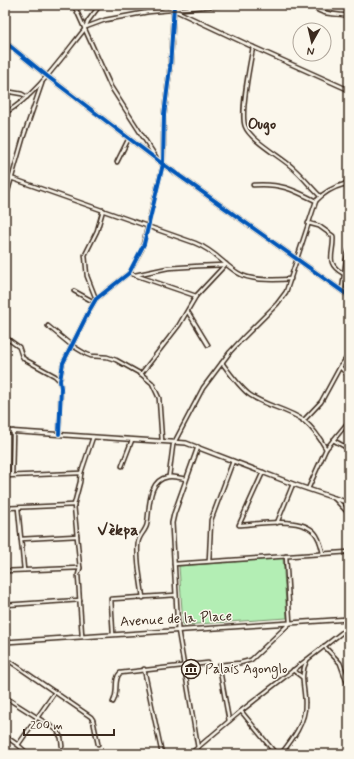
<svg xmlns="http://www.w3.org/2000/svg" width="354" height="759" viewBox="0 0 354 759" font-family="Mynerve,sans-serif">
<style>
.green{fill:#b3eeb4;stroke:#778c69}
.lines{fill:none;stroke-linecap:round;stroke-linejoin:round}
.minor-casing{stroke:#3b2a1e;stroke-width:5.5}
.tertiary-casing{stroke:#3b2a1e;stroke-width:6}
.minor{stroke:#fbf7ec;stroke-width:2.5}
.tertiary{stroke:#fbf7ec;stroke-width:3}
.cycleway-casing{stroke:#fbf7ec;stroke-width:6}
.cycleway{stroke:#0057b8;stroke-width:4}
.labels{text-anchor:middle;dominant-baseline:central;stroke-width:3;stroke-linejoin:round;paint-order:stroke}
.street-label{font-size:14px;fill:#3b2a1e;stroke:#fbf7ec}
.poi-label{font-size:14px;fill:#3b2a1e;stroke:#fbf7ec;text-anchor:start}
.quarter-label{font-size:16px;font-weight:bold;fill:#3b2a1e;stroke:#fbf7ec}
</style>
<rect width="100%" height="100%" fill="#fbf7ec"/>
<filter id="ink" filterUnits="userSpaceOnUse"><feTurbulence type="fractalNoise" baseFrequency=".025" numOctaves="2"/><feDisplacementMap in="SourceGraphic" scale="8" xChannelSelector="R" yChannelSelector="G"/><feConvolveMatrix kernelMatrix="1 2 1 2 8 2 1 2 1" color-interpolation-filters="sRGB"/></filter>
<g filter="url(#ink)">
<!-- green -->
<path class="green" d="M283,558L287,618L183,625L179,566Z"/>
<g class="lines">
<!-- minor casing -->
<g class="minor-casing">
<g id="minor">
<path d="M74,5L111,87L156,157"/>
<path d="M159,5L167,10"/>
<path d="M311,5C321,16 336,13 349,16"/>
<path d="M176,9L181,5"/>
<path d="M174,10L253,47L349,90"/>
<path d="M86,27L105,20L148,12L224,5"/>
<path d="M349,35L348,43L349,49"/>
<path d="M253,47C250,64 240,112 245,126C250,140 281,157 293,168C302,176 311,187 320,196"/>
<path d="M5,91L22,94L27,97"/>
<path d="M5,113C35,97 62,57 84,30L88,21L100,5"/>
<path d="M117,162L129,138"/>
<path d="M5,176L195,243C215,251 222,263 238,273C250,281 277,280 291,279"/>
<path d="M345,184L349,177"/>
<path d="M253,185C280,183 292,189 316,201"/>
<path d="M5,201L24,135L42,83"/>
<path d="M308,223L319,226L333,236C335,253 323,263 344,274L349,273"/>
<path d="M129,273L196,296"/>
<path d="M135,275L168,268L199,266L224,265"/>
<path d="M74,291L94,302"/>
<path d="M342,291L346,260L349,250"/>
<path d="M96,299L87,276L85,255L97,231L103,210"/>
<path d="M188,312L208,345"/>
<path d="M48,326L71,345L86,354L91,356L107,357L116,360L141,374L152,383L159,398L162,441"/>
<path d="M5,337L19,347L22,356L24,359L55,376L60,381"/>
<path d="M222,363C230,373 240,388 250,395C266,406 287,409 303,420C313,428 320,438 326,449"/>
<path d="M340,367L349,376"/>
<path d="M141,374L179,325L196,296L226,264"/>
<path d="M303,421L321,402L340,367L349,355"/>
<path d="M59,434L61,388L60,381L63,363L89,311L96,299L129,273L142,249L163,164"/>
<path d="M333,440L349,449"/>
<path d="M122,466L132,440"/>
<path d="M263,472L239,525C259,524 301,516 315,533C320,539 321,546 323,553"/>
<path d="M12,475L13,431"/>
<path d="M5,476L81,473"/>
<path d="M169,476L173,445L203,388L230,352L243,338L277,304L286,292L316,201C324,192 334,187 345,184L349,191"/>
<path d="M308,489L326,449L349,421"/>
<path d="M334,498L349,514"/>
<path d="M5,508L74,505"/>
<path d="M18,508L24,570"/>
<path d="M277,523L293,484"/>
<path d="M21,539L77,536"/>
<path d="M209,561L211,520L233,461"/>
<path d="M174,564L349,552"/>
<path d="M5,571L80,568"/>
<path d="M143,598C141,581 136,559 138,543C139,535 146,531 147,524C150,509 147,480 168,477C174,476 181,478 186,479"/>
<path d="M5,605L80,600"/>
<path d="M178,630L198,748"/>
<path d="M113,634L111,599L176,595"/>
<path d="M82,636L78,575L80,568L74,505L80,482L81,473L93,437"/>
<path d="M324,646L340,663L349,688"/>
<path d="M5,658L91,717L93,720L98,744"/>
<path d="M144,669L162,754"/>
<path d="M293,670L302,677"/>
<path d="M5,697L57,730L61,738L62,746"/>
<path d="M113,702C119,691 113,680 120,673L208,663"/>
<path d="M241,711L276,754"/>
<path d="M229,721L219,665L240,663L251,660L290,623L286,556"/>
<path d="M5,736L18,745L28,754"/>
<path d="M18,745L55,692"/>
<path d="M190,754L241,711L349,627"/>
<path d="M281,754C292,740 306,722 305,703C305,687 299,676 307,660"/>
</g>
</g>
<!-- tertiary casing -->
<g class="tertiary-casing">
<g id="tertiary">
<path d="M5,42L47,76L160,162L349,296"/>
<path d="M163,164L164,115L170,68L174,5"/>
<path d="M5,431L186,443L293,484L349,503"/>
<path d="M178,630L172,523L174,514L198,447"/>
<path d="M5,642L349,619"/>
</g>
</g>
<!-- minor -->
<use href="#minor" class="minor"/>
<!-- tertiary -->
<use href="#tertiary" class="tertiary"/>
<!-- cycleway casing -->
<g class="cycleway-casing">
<g id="cycleway">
<path d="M5,42L47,76L160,162L349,296"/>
<path d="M59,434L61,388L60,381L63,363L89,311L96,299L129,273L144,244L163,164L164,115L170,68L174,5"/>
</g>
</g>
<!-- cycleway -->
<use href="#cycleway" class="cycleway"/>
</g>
</g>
<!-- icons -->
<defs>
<g id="museum-ring" transform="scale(1)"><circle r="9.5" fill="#fbf7ec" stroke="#3b2a1e" stroke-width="1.5"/><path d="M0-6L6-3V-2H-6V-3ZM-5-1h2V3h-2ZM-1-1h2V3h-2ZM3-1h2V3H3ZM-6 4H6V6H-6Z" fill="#3b2a1e"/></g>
</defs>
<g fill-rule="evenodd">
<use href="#museum-ring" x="191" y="669"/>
</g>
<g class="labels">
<!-- street labels -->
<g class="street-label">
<text transform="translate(176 619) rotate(-3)">Avenue de la Place</text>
</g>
<!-- poi labels -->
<g class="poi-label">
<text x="205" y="669">Palais Agonglo</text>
</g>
<!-- quarter labels -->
<g class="quarter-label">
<text x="262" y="124">Ougo</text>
<text x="118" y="530">Vèkpa</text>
</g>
</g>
<!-- margin -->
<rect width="354" height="759" fill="none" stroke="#fbf7ec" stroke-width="20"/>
<rect x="10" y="10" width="334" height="739" fill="none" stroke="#3b2a1e" stroke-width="1.5" filter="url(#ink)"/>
<!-- north arrow -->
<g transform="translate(312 42) rotate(188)"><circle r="19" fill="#fbf7ec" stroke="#aea59a"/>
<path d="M0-3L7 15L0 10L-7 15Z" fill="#3b2a1e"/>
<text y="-6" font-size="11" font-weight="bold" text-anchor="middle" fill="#3b2a1e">N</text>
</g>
<!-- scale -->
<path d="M24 729v6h90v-6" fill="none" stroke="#3b2a1e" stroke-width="2"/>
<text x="30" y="729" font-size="12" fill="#3b2a1e" stroke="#fbf7ec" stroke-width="3" paint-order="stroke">200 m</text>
</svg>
